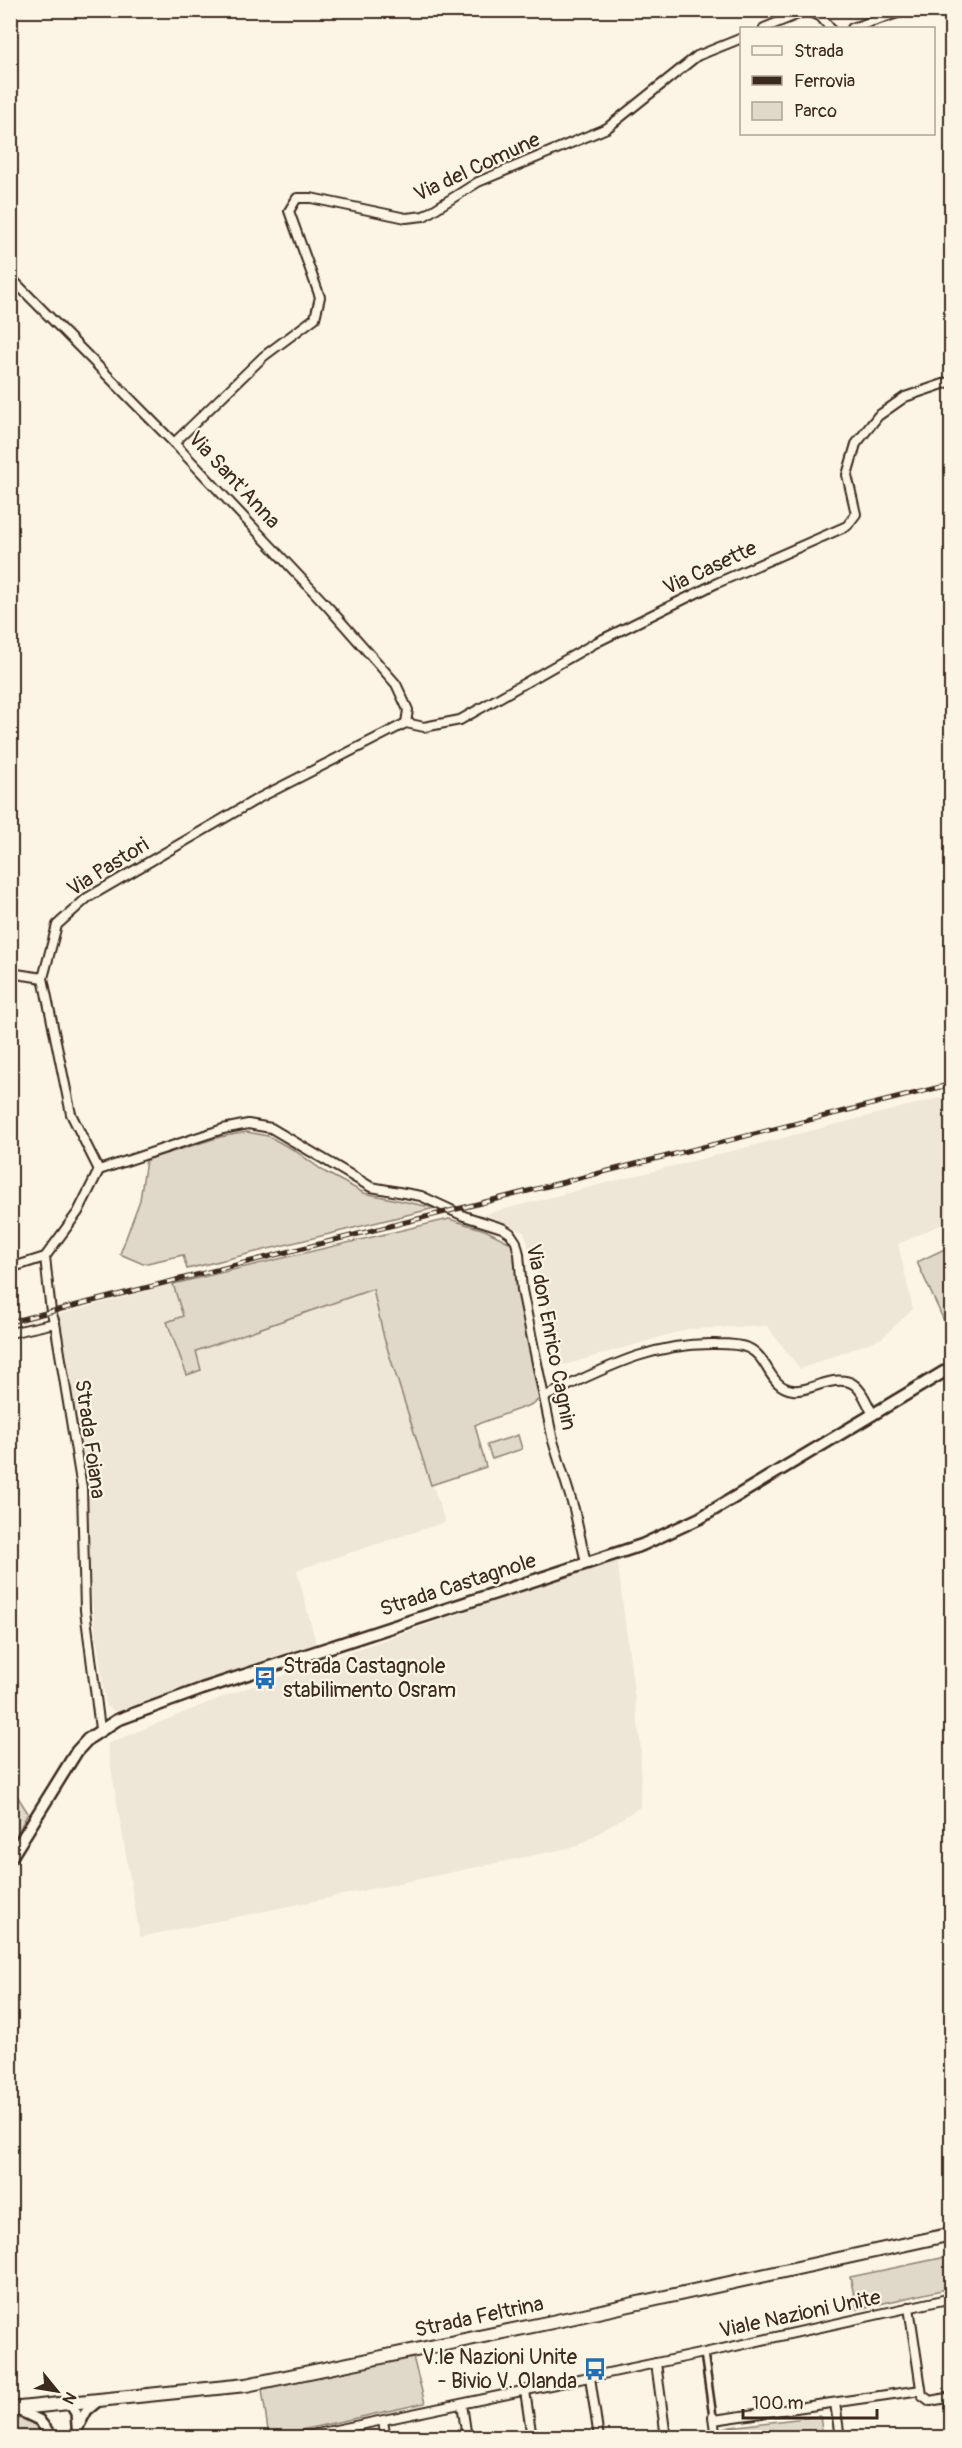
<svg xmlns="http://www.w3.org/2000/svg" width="962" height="2448" viewBox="0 0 962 2448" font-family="Pangolin,sans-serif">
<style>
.built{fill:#eee6d6}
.green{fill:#e0d8c8;stroke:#8e8173;stroke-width:1.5}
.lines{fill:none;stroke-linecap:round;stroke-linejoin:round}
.pedestrian-casing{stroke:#3b2a1e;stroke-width:10}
.minor-casing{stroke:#3b2a1e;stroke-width:12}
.tertiary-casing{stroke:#3b2a1e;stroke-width:14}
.secondary-casing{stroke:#3b2a1e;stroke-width:15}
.primary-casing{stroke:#3b2a1e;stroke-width:16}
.pedestrian{stroke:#fcf5e5;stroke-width:5}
.minor{stroke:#fcf5e5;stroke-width:8}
.tertiary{stroke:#fcf5e5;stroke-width:9}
.secondary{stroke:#fcf5e5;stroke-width:10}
.primary{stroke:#fcf5e5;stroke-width:12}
.rail-casing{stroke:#3b2a1e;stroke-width:5}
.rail{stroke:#fcf5e5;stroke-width:3;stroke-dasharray:9;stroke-linecap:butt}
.labels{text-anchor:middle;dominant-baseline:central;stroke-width:4.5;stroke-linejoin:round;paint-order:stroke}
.street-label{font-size:21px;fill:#3b2a1e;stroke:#fcf5e5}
.poi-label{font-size:21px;fill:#3b2a1e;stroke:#fcf5e5;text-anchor:start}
</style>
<rect width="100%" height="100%" fill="#fcf5e5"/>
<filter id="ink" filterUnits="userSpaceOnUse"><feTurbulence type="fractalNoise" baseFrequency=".0167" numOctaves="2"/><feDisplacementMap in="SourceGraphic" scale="12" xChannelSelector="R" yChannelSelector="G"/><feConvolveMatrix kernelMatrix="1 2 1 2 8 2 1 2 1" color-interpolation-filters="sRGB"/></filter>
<g filter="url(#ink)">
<!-- built -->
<g class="built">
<path d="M951,1095V1220L898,1244L913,1309L882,1338L800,1369L767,1326L688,1329L564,1365L524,1232L485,1214Z"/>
<path d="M173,1284L183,1316L167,1322L196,1351L374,1289L384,1338L445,1522L297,1570L316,1644L275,1662L123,1712L114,1711L106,1706L92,1602L87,1489L58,1315Z"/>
<path d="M617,1558L641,1748L640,1807L578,1846L140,1937L107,1744L222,1697Z"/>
</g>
<!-- green -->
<g class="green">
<path d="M247,1132L268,1136L294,1150L325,1172L364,1193L435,1208L187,1269L183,1255L143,1264L120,1254L140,1200L146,1160L220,1137Z"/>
<path d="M449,1219L485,1230L513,1244L544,1397L530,1405L475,1425L486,1467L431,1485L384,1338L373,1289L196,1351L201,1370L187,1375L167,1322L183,1316L173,1284Z"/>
<path d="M951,1246V1336L917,1262Z"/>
<path d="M518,1435L522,1449L492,1459L487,1445Z"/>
<path d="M11,1786L28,1813L11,1845Z"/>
<path d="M951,2256V2288L857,2309L850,2277Z"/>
<path d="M413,2357L425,2403L269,2437L262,2389Z"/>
<path d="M820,2416L823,2437H724L723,2428Z"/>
<path d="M10,2418C26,2418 38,2423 45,2437H11Z"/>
</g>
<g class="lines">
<!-- pedestrian casing -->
<g class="pedestrian-casing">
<path id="pedestrian" d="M704,2353L713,2417"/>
</g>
<!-- minor casing -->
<g class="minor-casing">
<g id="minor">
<path d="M764,28L806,11L820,16L830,28"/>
<path d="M852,28L907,10"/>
<path d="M10,277L174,443L329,608L396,684L408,710L406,723"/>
<path d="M174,443L264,356L315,318L320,297L289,211L297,198H311L406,218L424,216L478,182L607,128L697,56L742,38"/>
<path d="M406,723L424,727L460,720L597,642L717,583L847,526L856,514L847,475L856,444L878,416L905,397L952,381"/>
<path d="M10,973L43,978"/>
<path d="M99,1170L223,1129L248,1124L271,1128L371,1187L421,1196L464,1216L502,1228L510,1233L516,1242L519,1254L522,1290L553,1441L574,1509L586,1563"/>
<path d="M99,1170L71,1114L43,978L57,925L87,898L259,798L406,723"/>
<path d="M99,1170L78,1212L45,1257L51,1312L55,1323L82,1488L85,1610L100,1729"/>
<path d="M10,1268L45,1257"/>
<path d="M10,1333L55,1323"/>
<path d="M544,1397C602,1370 650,1342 717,1344C727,1344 739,1344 748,1348C769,1357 768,1387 793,1390C801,1391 808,1388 815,1386C853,1373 858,1383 873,1415"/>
<path d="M909,2307L922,2395L930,2401L952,2397"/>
<path d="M656,2363L666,2438"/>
<path d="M590,2377L599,2438"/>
<path d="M525,2391L532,2438"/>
<path d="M835,2403L840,2438"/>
<path d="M462,2404L467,2438"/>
<path d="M713,2417L716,2438"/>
<path d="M714,2420L921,2390"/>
<path d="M383,2421L386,2438"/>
<path d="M297,2438L704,2353L952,2298"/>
</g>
</g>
<!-- tertiary casing -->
<g class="tertiary-casing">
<g id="tertiary">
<path d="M69,2402L76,2413L78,2438"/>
<path d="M16,2409L39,2420L53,2438"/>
<path d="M78,2427L87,2410L98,2401"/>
</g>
</g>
<!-- secondary casing -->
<g class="secondary-casing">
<path id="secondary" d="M10,1859L77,1751L88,1739L117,1720L202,1689L642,1545L700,1518L952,1367"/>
</g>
<!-- primary casing -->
<g class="primary-casing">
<path id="primary" d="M10,2409L246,2385L552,2322L952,2234"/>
</g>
<!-- pedestrian -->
<use href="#pedestrian" class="pedestrian"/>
<!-- minor -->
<use href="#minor" class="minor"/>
<!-- tertiary -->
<use href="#tertiary" class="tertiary"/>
<!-- secondary -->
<use href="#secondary" class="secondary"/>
<!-- primary -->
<use href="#primary" class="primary"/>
<!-- rail casing -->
<g class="rail-casing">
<path id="rail" d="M10,1322L952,1084"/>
</g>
<!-- rail -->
<use href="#rail" class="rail"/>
</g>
</g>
<!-- icons -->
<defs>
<g id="bus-bare" transform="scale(1.8)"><path d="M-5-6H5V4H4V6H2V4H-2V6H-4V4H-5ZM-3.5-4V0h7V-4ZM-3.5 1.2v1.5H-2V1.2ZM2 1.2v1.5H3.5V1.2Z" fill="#1f6fb2" stroke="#fcf5e5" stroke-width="2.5" paint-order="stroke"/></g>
</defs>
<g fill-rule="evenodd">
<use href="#bus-bare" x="265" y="1678"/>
<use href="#bus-bare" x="595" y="2369"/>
</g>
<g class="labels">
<!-- street labels -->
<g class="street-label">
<text transform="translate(477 167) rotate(-25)">Via del Comune</text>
<text transform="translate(234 480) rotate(47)">Via Sant'Anna</text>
<text transform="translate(710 568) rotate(-25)">Via Casette</text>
<text transform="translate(108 867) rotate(-32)">Via Pastori</text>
<text transform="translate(551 1337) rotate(79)">Via don Enrico Cagnin</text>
<text transform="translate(90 1439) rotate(82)">Strada Foiana</text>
<text transform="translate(458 1585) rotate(-18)">Strada Castagnole</text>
<text transform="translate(800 2314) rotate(-12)">Viale Nazioni Unite</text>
<text transform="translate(479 2317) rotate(-12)">Strada Feltrina</text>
</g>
<!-- poi labels -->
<g class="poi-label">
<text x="283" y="1666">Strada Castagnole<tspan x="283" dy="24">stabilimento Osram</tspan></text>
<text x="577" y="2357" text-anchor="end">V.le Nazioni Unite<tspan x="577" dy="24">- Bivio V. Olanda</tspan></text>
</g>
</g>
<!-- margin -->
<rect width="962" height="2448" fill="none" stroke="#fcf5e5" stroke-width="36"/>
<rect x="18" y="18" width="926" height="2412" fill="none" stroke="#3b2a1e" stroke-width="2" filter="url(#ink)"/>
<!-- legend -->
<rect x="740" y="27" width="195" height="108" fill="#fcf5e5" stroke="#afa495" stroke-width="1.5"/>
<rect x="752" y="46" width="30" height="9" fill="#fcf5e5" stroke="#afa495" stroke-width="1.5"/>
<text x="794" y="57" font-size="18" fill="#3b2a1e">Strada</text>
<rect x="752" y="76" width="30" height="9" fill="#3b2a1e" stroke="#afa495" stroke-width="1.5"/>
<text x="794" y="87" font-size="18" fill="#3b2a1e">Ferrovia</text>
<rect x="752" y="102" width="30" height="18" fill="#e0d8c8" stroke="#afa495" stroke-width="1.5"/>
<text x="794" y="117" font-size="18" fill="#3b2a1e">Parco</text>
<!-- north arrow -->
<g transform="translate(57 2391) rotate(120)" stroke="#fcf5e5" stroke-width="4.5" paint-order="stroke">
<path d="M0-4.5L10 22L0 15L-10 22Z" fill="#3b2a1e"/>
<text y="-9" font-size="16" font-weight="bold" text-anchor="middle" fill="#3b2a1e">N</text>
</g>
<!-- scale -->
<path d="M743 2409v9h134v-9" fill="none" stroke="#3b2a1e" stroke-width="3"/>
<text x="752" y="2409" font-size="18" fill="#3b2a1e" stroke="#fcf5e5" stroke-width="4.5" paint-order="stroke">100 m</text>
</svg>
